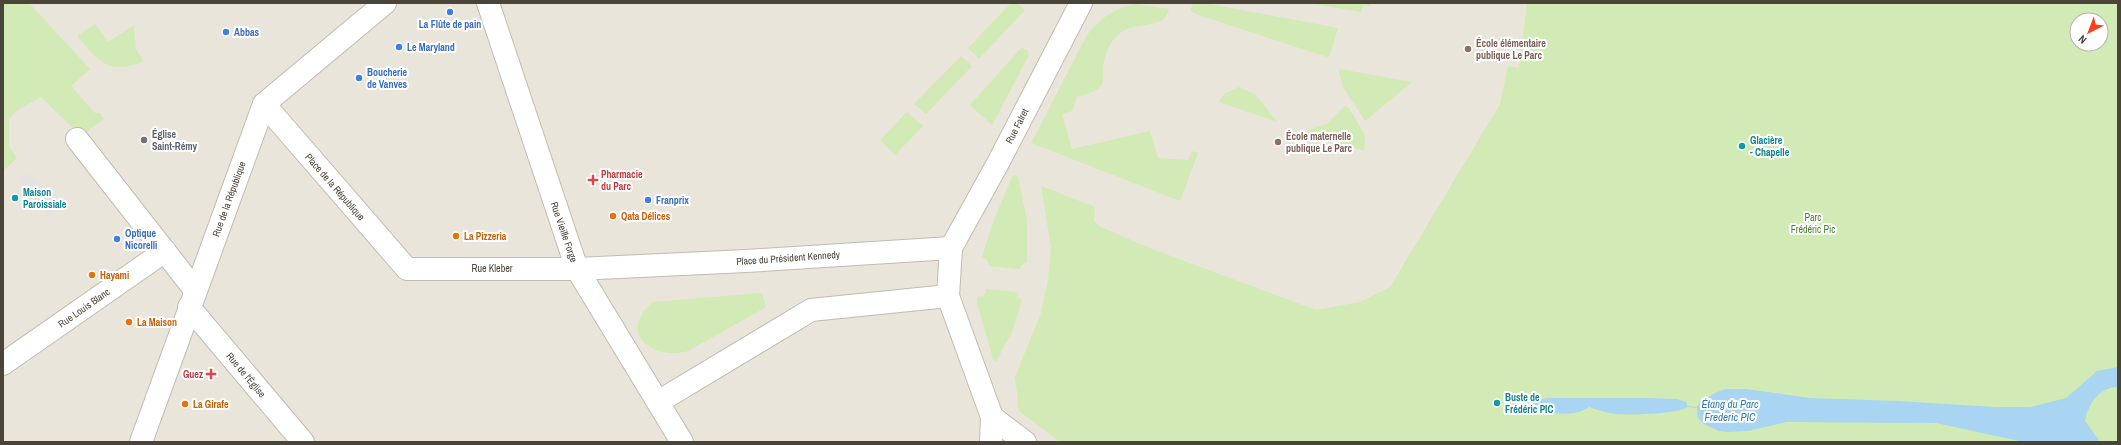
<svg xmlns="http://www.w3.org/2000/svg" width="2121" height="445" viewBox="0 0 2121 445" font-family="'Archivo Narrow',sans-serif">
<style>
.residential{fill:#eae5da;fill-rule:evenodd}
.green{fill:#d2eab5;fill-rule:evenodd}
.parking{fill:#e5e3e0}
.water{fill:#a9d4f2}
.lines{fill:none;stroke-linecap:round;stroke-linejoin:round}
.minor-casing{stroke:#c2bbae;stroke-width:24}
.minor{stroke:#fff;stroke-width:22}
.shop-dot{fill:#3f7fe0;stroke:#fff;stroke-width:1.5}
.education-dot{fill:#8d6e63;stroke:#fff;stroke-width:1.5}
.worship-dot{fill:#6b7280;stroke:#fff;stroke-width:1.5}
.culture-dot{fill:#0f9aa8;stroke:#fff;stroke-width:1.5}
.health-dot{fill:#e0444e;stroke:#fff;stroke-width:1.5}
.food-dot{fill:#e8710a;stroke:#fff;stroke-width:1.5}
.labels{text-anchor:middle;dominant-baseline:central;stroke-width:4;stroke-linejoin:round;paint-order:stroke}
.shop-label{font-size:10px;font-weight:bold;fill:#366cbe;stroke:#fff;text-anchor:start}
.education-label{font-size:10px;font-weight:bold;fill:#785e54;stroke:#fff;text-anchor:start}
.street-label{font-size:10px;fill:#4b4439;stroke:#fff}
.worship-label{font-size:10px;font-weight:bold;fill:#5b616d;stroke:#fff;text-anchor:start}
.culture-label{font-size:10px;font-weight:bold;fill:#0d838f;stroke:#fff;text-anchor:start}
.health-label{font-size:10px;font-weight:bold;fill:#be3a42;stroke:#fff;text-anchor:start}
.food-label{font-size:10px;font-weight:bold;fill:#c56008;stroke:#fff;text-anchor:start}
.park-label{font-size:10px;fill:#4a7f2a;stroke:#fff}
.water-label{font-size:11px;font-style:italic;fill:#2e7ab2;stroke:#fff}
</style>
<rect width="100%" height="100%" fill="#f6f3ec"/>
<!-- residential -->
<path class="residential" d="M3,3H2118V442H3ZM2077,20H2101V44H2077Z"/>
<!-- green -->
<g class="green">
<path d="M3,3H29L90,69L71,86L95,113H100L104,119L81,136L41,97L16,111L9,119V146L17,158L3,171Z"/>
<path d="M1011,3H1017L1025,10L979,59L968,48Z"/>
<path d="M1194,3H1204L1338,28L1330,55L1327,57L1201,16L1192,12L1190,9Z"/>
<path d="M1309,3H1370V6L1363,5L1361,12Z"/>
<path d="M1527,3H2118V442H1060L1019,411L1015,377L1041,313L1048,280L1051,247L1041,186L1095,207L1094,221L1101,227L1152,249L1316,310L1360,302L1390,287L1500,104L1508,66L1519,68ZM2077,20H2101V44H2077Z"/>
<path d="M1135,4L1169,9C1163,33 1136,18 1118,35C1109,43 1104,56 1103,68C1102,76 1106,82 1099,88C1094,93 1083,95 1077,97L1072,111L1062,114L1072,149L1150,131L1158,158L1188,160L1192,151L1198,153L1180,201L1031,143L1086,37C1099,18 1114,9 1135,4Z"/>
<path d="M95,24L108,42L134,25L136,50L144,61C109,76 98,61 77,36Z"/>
<path d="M1021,48L1027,49L1029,55L992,125L970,105Z"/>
<path d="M961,56L972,66L926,114L914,104Z"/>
<path d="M1340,69L1412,82L1365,121L1343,87L1339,72Z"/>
<path d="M1239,87L1255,94L1277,122L1219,102L1224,94Z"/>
<path d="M1345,106L1349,108L1365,135L1364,151L1306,131L1328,123Z"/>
<path d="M907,112L923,126L895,155L880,140Z"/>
<path d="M1016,175L1018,177L1027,220V262L1022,265L1019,269L989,266L987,260L982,258C990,229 1000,203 1013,176Z"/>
<path d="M986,289L1016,292L1018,298L1022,300L1012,332L996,362L993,359L977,303V297L984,296Z"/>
<path d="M762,293L766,307L688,351C653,361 616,333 653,302Z"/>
</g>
<!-- parking -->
<path class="parking" d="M29,171L60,207L49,216L18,179Z"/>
<!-- water -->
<path class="water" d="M2118,367V387C2099,387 2088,404 2085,421L2100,442H2024L1936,423L1787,422L1748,431L1728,432L1719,431L1704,424L1698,418L1697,408L1687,407C1680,414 1628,415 1616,414C1608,413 1597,410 1589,407C1577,416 1558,414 1544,412C1539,411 1537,407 1532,407L1533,401L1548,398H1648L1677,399L1686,402L1687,406L1697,407L1701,401L1715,393L1726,389H1746L1810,398L1897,401L1995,407H2031L2066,398L2097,371Z"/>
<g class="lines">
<!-- minor casing -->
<g class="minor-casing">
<g id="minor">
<path d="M488,3L577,269L682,442"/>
<path d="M264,104L407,269H577L746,261L951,248"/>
<path d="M77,139L195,290"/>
<path d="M189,307L303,442"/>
<path d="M3,364L165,251"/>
<path d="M658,402L811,310L948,296"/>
<path d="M992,417L1025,442"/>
<path d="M141,442L264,104L385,3"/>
<path d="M991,442L992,417L948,296L951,248L998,163L1081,3"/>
</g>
</g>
<!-- minor -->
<use href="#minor" class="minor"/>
</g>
<!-- markers -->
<g class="shop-dot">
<circle cx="450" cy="12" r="4"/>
<circle cx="226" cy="32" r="4"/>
<circle cx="399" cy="47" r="4"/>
<circle cx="359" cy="78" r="4"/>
<circle cx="648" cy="200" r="4"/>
<circle cx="117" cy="239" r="4"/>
</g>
<g class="education-dot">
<circle cx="1468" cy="49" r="4"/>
<circle cx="1278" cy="142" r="4"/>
</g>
<circle class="worship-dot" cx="144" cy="140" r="4"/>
<g class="culture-dot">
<circle cx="1742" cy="146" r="4"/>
<circle cx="15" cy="198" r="4"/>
<circle cx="1497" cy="403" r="4"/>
</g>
<g class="health-dot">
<path d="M591 174h4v4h4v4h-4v4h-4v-4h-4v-4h4z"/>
<path d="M209 368h4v4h4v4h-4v4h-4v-4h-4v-4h4z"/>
</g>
<g class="food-dot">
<circle cx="613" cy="216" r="4"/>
<circle cx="456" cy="236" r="4"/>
<circle cx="92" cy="275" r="4"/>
<circle cx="129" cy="322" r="4"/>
<circle cx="185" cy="404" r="4"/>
</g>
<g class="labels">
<!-- shop labels -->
<g class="shop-label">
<text x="450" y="24" text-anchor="middle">La Flûte de pain</text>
<text x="234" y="32">Abbas</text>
<text x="407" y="47">Le Maryland</text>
<text x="367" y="72">Boucherie<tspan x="367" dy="12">de Vanves</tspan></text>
<text x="656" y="200">Franprix</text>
<text x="125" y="233">Optique<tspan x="125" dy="12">Nicorelli</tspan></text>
</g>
<!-- education labels -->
<g class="education-label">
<text x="1476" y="43">École élémentaire<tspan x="1476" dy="12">publique Le Parc</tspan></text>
<text x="1286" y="136">École maternelle<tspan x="1286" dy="12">publique Le Parc</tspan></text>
</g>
<!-- street labels -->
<g class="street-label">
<text transform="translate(1017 126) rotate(-63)">Rue Falret</text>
<text transform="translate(335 187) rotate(49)">Place de la République</text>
<text transform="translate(229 199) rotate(-70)">Rue de la République</text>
<text transform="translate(564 232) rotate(71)">Rue Vieille Forge</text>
<text transform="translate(788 258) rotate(-4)">Place du Président Kennedy</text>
<text x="492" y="268">Rue Kleber</text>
<text transform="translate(84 308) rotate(-35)">Rue Louis Blanc</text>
<text transform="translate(246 375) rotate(50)">Rue de l'Église</text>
</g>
<!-- worship labels -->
<g class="worship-label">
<text x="152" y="134">Église<tspan x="152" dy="12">Saint-Rémy</tspan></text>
</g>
<!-- culture labels -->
<g class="culture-label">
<text x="1750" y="140">Glacière<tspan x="1750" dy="12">- Chapelle</tspan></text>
<text x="23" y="192">Maison<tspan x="23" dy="12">Paroissiale</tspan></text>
<text x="1505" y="397">Buste de<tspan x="1505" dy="12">Frédéric PIC</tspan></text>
</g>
<!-- health labels -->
<g class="health-label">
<text x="601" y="174">Pharmacie<tspan x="601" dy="12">du Parc</tspan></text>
<text x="203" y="374" text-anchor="end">Guez</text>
</g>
<!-- food labels -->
<g class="food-label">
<text x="621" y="216">Qata Délices</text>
<text x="464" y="236">La Pizzeria</text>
<text x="100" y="275">Hayami</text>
<text x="137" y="322">La Maison</text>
<text x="193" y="404">La Girafe</text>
</g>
<!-- park labels -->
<g class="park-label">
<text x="1813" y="217">Parc<tspan x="1813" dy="12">Frédéric Pic</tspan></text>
</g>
<!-- water labels -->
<g class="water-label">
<text x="1730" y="404">Étang du Parc<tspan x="1730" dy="13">Frederic PIC</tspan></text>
</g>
</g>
<!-- border -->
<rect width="2121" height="445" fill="none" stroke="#4b4439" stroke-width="8"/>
<!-- north arrow -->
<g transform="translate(2089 32) rotate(222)"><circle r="19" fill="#ffffff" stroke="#b7b4b0"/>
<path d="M0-3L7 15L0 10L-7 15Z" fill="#fc3f1d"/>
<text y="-6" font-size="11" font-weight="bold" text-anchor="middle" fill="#4b4439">N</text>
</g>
</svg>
